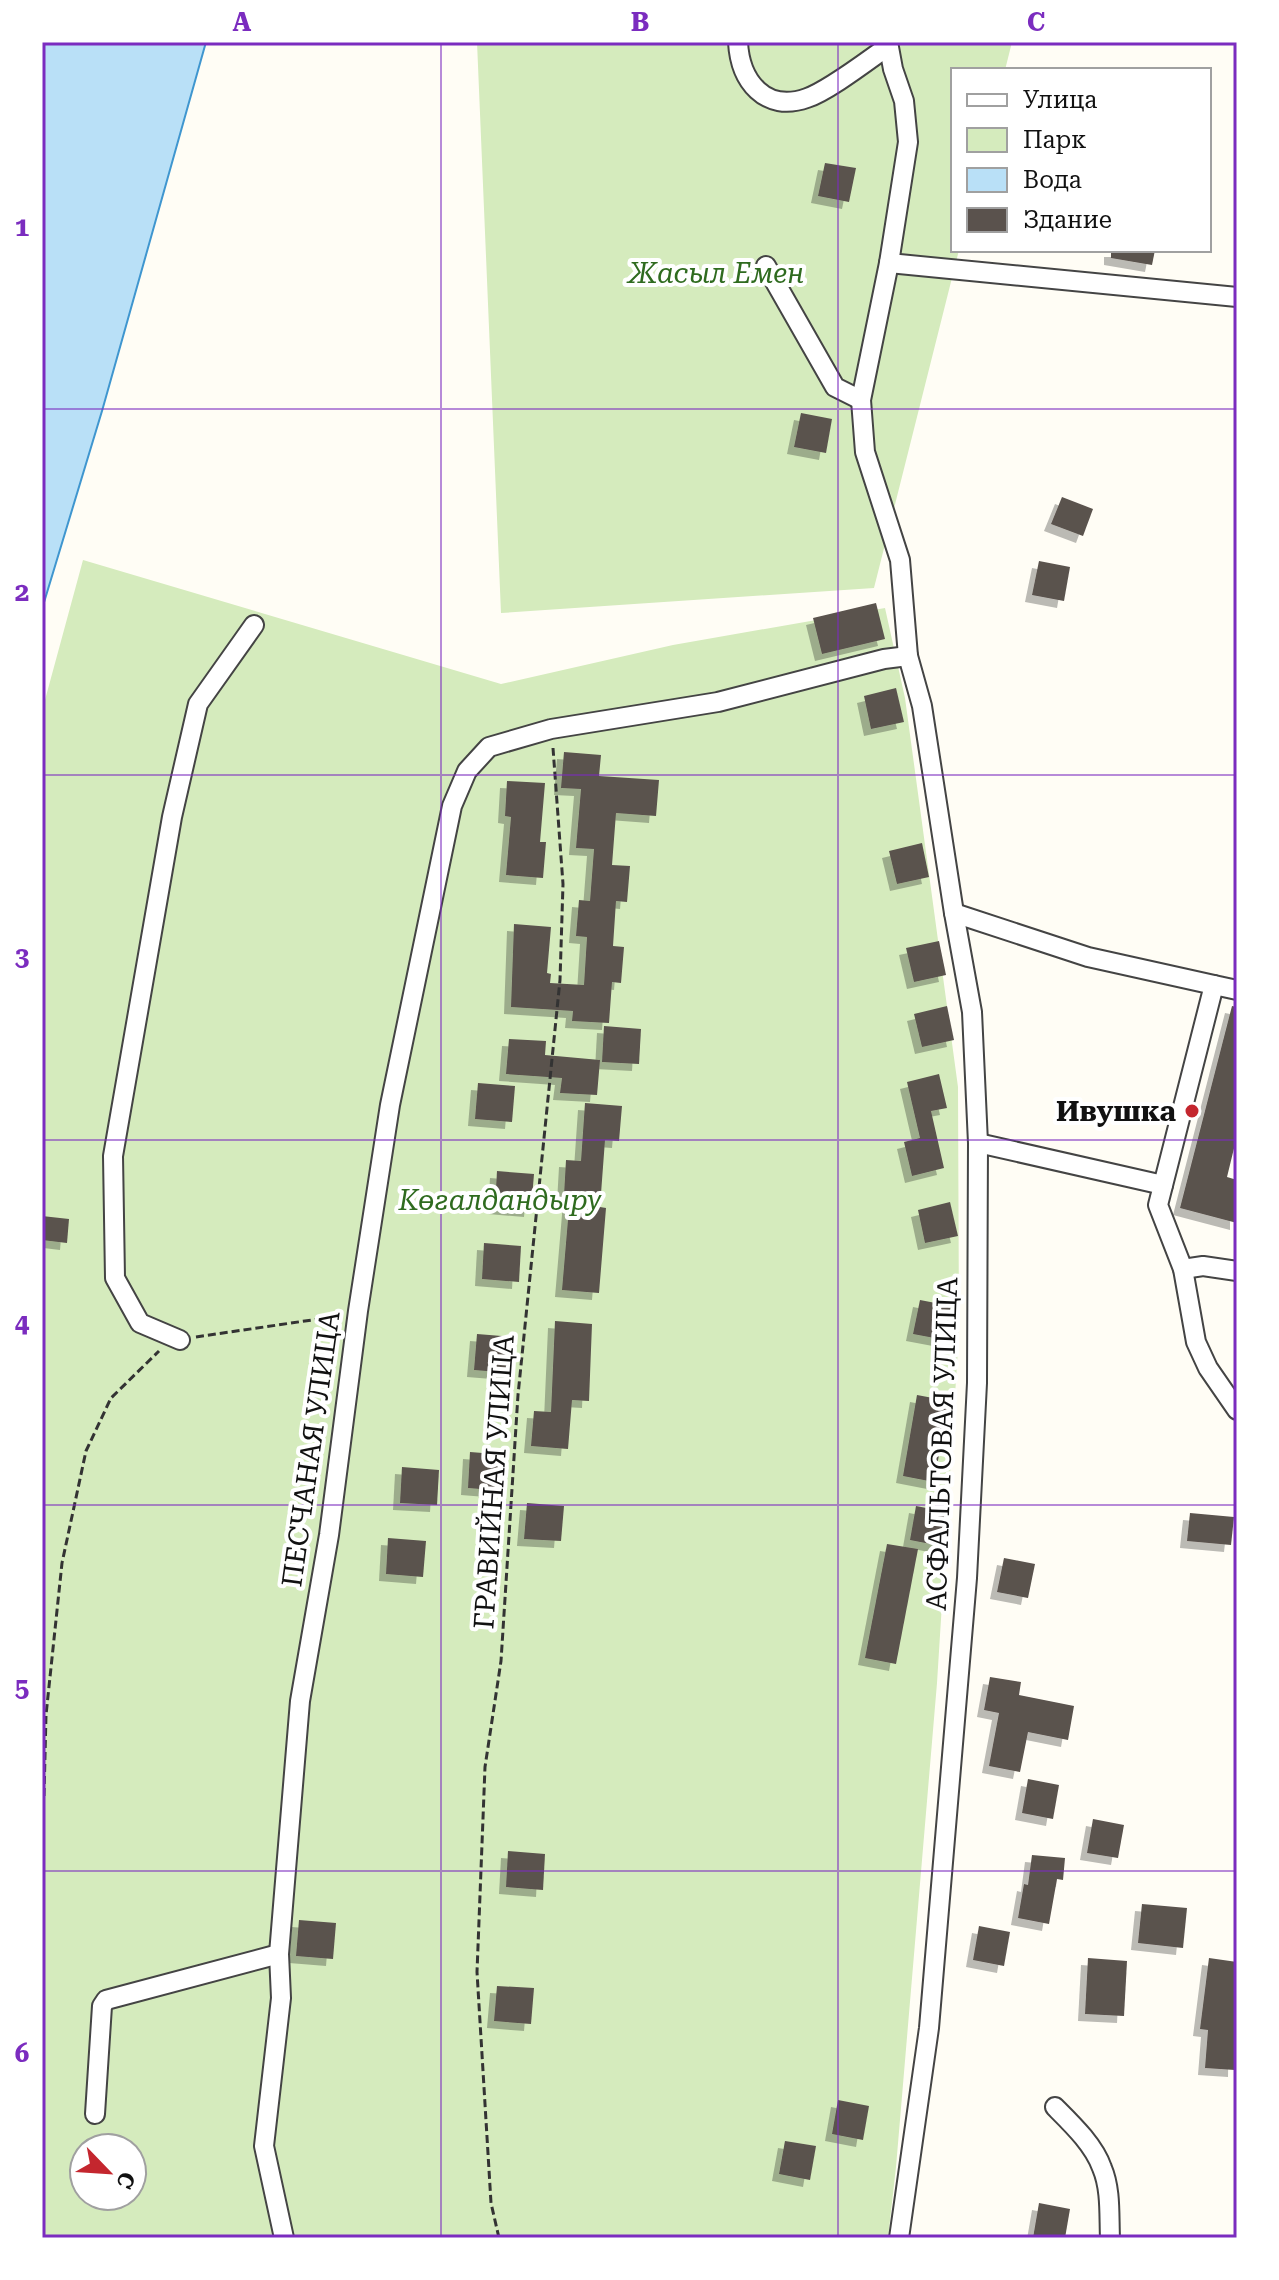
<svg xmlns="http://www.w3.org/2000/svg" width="1279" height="2280" viewBox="0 0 1279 2280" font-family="'Roboto Serif',serif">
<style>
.green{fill:#d5ebbd;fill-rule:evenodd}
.water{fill:#b9e0f7;stroke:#3f96cf;stroke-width:2}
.building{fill:#5a524d;filter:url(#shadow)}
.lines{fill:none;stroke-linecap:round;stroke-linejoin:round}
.minor-casing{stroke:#444;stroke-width:22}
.path{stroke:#333;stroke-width:3;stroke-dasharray:8 4;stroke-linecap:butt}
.minor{stroke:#fff;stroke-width:18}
.grid{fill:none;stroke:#7b2cbf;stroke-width:2;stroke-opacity:0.55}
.poi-dot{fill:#c4262e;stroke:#fff;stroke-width:3}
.labels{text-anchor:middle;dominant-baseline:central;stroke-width:8;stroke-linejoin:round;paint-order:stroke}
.park-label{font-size:28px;font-style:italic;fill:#2f6b1f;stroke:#fff}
.poi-label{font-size:28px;font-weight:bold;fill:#111;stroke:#fff;text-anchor:end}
.street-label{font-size:28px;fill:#111;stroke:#fff}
.neatline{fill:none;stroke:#7b2cbf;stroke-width:3}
.grid-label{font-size:26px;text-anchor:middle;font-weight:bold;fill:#7b2cbf}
</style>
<defs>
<filter id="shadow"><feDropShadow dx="-7" dy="7" stdDeviation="0" flood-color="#0004"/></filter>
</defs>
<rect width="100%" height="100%" fill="#fffdf5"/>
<!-- green -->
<g class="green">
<path d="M477,42H1012L1005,70H953V250H959L874,588L501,613Z"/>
<path d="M83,560L501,684L673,645L885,608L905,698L958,1087L959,1332L937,1683L896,2167L888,2238H42V711ZM84,2148H132V2196H84Z"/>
</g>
<!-- water -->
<path class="water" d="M42,42H206L102,411L42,609Z"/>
<!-- building -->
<g class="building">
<path d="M825,163L856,168L849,202L818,196Z"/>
<path d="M1111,250H1155L1152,265L1111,258Z"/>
<path d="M801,413L832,419L826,453L794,447Z"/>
<path d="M1062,497L1093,509L1083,536L1051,524Z"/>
<path d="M1039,561L1070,567L1064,601L1032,595Z"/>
<path d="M876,603L885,639L822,654L813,618Z"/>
<path d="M896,688L904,722L871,729L864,696Z"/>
<path d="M564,752L601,755L599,776L659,780L656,816L616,813L612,865L630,866L627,902L616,901L613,946L624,947L621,983L612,982L609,1023L572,1021L573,1011L511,1007L514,924L551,927L547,973L551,974L550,983L584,985L587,937L576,936L579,900L590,901L594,849L576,848L581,789L561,788Z"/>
<path d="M507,781L545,783L540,842H546L543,878L506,875L511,817L505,816Z"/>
<path d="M922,843L929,877L897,884L889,851Z"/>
<path d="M939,941L946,975L914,982L906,948Z"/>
<path d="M947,1006L954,1040L922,1047L914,1014Z"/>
<path d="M1232,1006L1237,1007V1136L1227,1177L1237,1180V1223L1180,1208Z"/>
<path d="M604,1026L641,1029L639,1064L602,1062Z"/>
<path d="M509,1039L546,1041L545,1055L600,1060L597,1095L560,1093L562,1078L506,1074Z"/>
<path d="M939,1074L947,1108L931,1111L944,1168L912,1176L904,1142L920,1138L907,1082Z"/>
<path d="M478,1083L515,1086L512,1122L475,1119Z"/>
<path d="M585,1103L622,1106L619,1141L605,1140L600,1207L606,1208L599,1293L562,1290L570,1196L564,1195L566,1160L581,1161Z"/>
<path d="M497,1171L534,1174L531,1210L495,1207Z"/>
<path d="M950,1202L958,1236L925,1243L918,1210Z"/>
<path d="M42,1216L69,1219L67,1243L42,1240Z"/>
<path d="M484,1243L521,1246L519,1282L482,1279Z"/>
<path d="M920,1300L951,1306L945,1340L913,1334Z"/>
<path d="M555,1321L592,1324L589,1401L572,1400L568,1449L531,1446L534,1411L551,1412Z"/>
<path d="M477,1334L514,1337L511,1373L474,1370Z"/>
<path d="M917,1395L949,1401L934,1482L903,1476Z"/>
<path d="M470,1452L508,1455L505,1491L468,1488Z"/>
<path d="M402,1467L439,1470L437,1505L400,1503Z"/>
<path d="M527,1503L564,1506L561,1541L524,1539Z"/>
<path d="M916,1506L947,1512L941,1546L910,1540Z"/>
<path d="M1190,1513L1234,1517L1231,1545L1187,1541Z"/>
<path d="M388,1538L426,1541L423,1577L386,1574Z"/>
<path d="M887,1544L918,1549L896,1664L865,1658Z"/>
<path d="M1004,1558L1035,1564L1028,1598L997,1592Z"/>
<path d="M990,1677L1021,1682L1019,1695L1074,1706L1068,1740L1028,1732L1020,1772L989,1766L999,1713L984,1710Z"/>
<path d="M1028,1779L1059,1785L1053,1819L1022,1813Z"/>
<path d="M1093,1819L1124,1825L1118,1858L1087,1853Z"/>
<path d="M508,1851L545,1854L543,1890L506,1887Z"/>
<path d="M1032,1855L1065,1858L1063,1880L1057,1879L1049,1924L1018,1918L1024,1884L1028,1885Z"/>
<path d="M1142,1904L1187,1908L1183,1948L1138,1943Z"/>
<path d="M299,1920L336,1923L333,1959L296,1956Z"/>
<path d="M979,1926L1010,1932L1004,1966L973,1960Z"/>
<path d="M1088,1958L1127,1961L1124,2016L1085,2014Z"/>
<path d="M1209,1958L1237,1962L1235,2070L1205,2068L1208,2030L1200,2029Z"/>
<path d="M497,1986L534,1988L531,2024L494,2021Z"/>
<path d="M838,2100L869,2106L863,2140L832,2134Z"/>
<path d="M785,2141L816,2146L810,2180L779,2174Z"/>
<path d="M1039,2203L1070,2209L1065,2238H1033Z"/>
</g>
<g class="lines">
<!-- minor casing -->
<g class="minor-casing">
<g id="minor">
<path d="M738,42C740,81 765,113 807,98C828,91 867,61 887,47"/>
<path d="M888,42L893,69L904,101L908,142L889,263L861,400L865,452L900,560L908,656L922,706L954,913L972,1012L978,1143L977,1383L967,1578L929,2028L899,2238"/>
<path d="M889,263L1237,297"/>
<path d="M766,266L835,387L861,400"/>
<path d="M954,913L1088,957L1214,985L1158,1205L1183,1269L1196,1342L1208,1368L1237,1410"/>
<path d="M1214,985L1237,990"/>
<path d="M978,1143L1163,1185"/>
<path d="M1183,1269L1203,1266L1237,1271"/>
<path d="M180,1340L140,1323L115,1278L113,1156L172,817L198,704L254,625"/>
<path d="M1055,2107C1072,2124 1094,2145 1102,2168C1111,2189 1109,2215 1110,2238"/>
<path d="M95,2114L102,2006L106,2000L279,1954"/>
<path d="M284,2238L264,2146L281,1998L279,1954L300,1701L329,1535L358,1311L390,1105L452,806L467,771L489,747L551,729L718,702L884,659L908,656"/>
</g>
</g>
<!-- path -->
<g class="path">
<path d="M196,1337L339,1316"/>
<path d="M44,1796L46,1715L62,1563L86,1451L111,1398L159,1351"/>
<path d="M499,2238L491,2203L477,1972L485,1767L501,1661L518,1395L560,980L563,884L553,748"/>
</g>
<!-- minor -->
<use href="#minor" class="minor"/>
</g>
<!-- grid -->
<path class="grid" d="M441,42V2238M838,42V2238M42,409H1237M42,775H1237M42,1140H1237M42,1505H1237M42,1871H1237"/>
<!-- markers -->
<circle class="poi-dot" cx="1192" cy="1111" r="8"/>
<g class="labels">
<!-- park labels -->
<g class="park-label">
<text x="716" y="273">Жасыл Емен</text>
<text x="500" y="1200">Көгалдандыру</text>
</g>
<!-- poi labels -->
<g class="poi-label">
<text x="1176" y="1111">Ивушка</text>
</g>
<!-- street labels -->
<g class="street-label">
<text transform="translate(942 1444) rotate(-88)">АСФАЛЬТОВАЯ УЛИЦА</text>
<text transform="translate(311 1449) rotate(-82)">ПЕСЧАНАЯ УЛИЦА</text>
<text transform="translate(494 1482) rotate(-86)">ГРАВИЙНАЯ УЛИЦА</text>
</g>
</g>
<!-- border -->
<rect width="1279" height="2280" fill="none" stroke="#ffffff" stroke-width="88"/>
<!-- legend -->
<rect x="951" y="68" width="260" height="184" fill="#ffffff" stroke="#a0a0a0" stroke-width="2"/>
<rect x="967" y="94" width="40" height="12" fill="#ffffff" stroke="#a0a0a0" stroke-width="2"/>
<text x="1023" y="108" font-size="24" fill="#111111">Улица</text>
<rect x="967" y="128" width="40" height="24" fill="#d5ebbd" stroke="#a0a0a0" stroke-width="2"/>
<text x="1023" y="148" font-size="24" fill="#111111">Парк</text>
<rect x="967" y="168" width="40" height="24" fill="#b9e0f7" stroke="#a0a0a0" stroke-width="2"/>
<text x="1023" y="188" font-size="24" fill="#111111">Вода</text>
<rect x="967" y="208" width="40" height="24" fill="#5a524d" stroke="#a0a0a0" stroke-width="2"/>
<text x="1023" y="228" font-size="24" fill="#111111">Здание</text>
<!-- north arrow -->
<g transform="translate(108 2172) rotate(115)"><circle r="38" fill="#ffffff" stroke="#a0a0a0" stroke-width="2"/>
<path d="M0-6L14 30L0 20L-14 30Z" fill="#c4262e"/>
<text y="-12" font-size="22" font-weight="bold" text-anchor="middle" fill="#111111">С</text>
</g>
<rect x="44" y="44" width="1191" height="2192" class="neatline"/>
<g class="grid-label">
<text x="242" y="31">A</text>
<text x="640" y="31">B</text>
<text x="1036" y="31">C</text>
<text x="22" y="236">1</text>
<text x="22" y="601">2</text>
<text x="22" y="966">3</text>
<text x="22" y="1332">4</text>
<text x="22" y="1697">5</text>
<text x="22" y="2062">6</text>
</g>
</svg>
